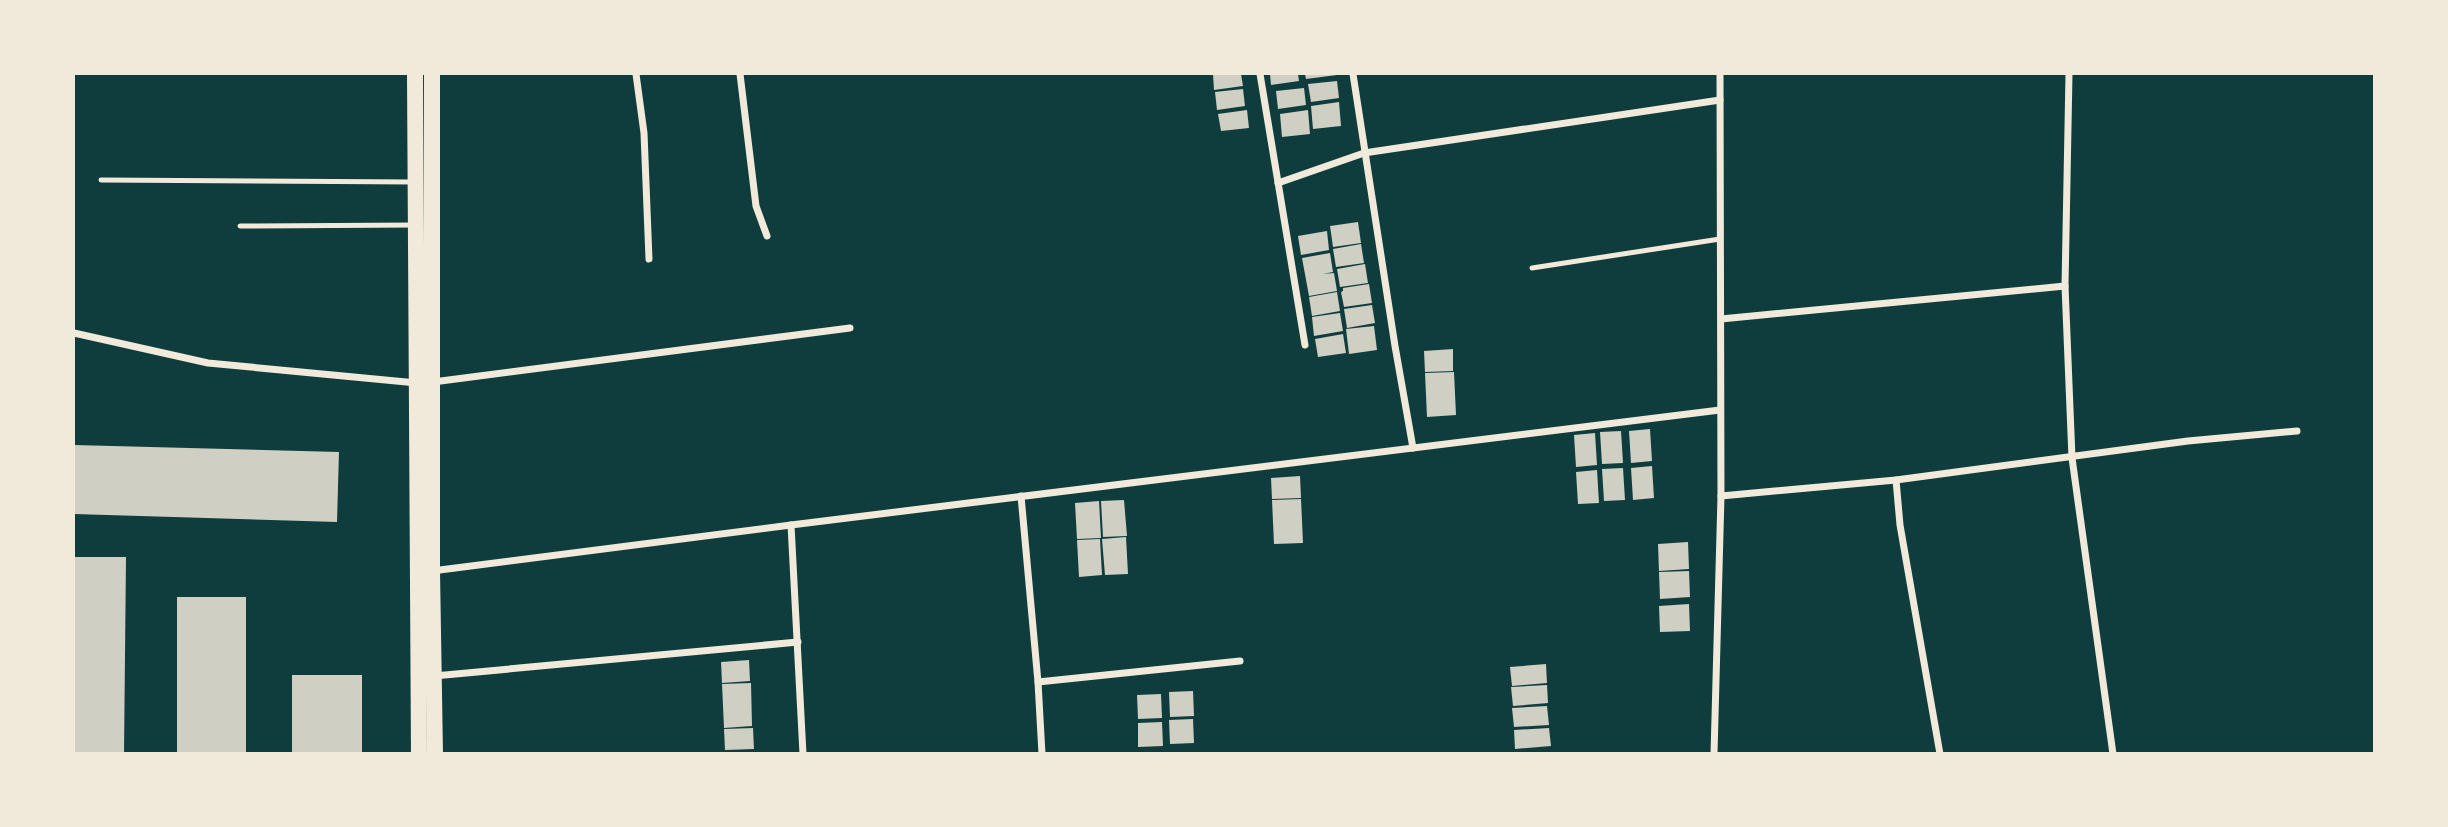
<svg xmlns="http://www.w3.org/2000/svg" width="2448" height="827" viewBox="0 0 2448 827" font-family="Quicksand,sans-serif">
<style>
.building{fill:#cfcfc3}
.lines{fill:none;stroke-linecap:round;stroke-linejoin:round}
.service{stroke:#f1e9da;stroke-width:5}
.minor{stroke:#f1e9da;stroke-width:7}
.primary{stroke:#f1e9da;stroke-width:16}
</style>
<rect width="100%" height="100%" fill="#0f3d3e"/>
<!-- building -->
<g class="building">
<path d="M1213,74H1241L1243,86L1214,90Z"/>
<path d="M1270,74H1298L1299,81L1271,85Z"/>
<path d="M1305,74H1337V75L1306,79Z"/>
<path d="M1337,81L1339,98L1311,102L1308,84Z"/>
<path d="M1304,88L1306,105L1278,109L1276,91Z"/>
<path d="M1243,89L1245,106L1217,110L1215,92Z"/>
<path d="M1339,102L1341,126L1313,129L1311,106Z"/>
<path d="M1247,110L1249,128L1221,131L1218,114Z"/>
<path d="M1308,110L1310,134L1282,137L1280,114Z"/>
<path d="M1358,222L1361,243L1333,247L1330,226Z"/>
<path d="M1327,231L1329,250L1301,255L1298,236Z"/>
<path d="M1361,244L1364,263L1336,267L1333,249Z"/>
<path d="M1330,253L1333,272L1323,274L1334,273L1337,291L1309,296L1302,258Z"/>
<path d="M1365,264L1368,283L1340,287L1337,269Z"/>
<path d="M1369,284L1372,303L1344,307L1341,292L1343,291V288Z"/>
<path d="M1337,292L1340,311L1312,316L1309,297Z"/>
<path d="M1372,305L1375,323L1347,328L1344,309Z"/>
<path d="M1340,313L1343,331L1314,336L1312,317Z"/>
<path d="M1374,326L1377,350L1349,354L1346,329Z"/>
<path d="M1343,334L1346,353L1318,357L1315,339Z"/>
<path d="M1453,349V371L1425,372L1424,351Z"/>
<path d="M1454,372L1456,415L1427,417L1425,373Z"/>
<path d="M1650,429L1652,461L1631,463L1629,431Z"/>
<path d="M1621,431L1623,463L1602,464L1600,432Z"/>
<path d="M1595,433L1597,465L1576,467L1574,435Z"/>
<path d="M74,445L339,452L337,522L74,514Z"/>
<path d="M1652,466L1654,498L1633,500L1631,468Z"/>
<path d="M1623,468L1625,500L1604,501L1602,469Z"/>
<path d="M1597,470L1599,503L1578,504L1576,472Z"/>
<path d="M1300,476L1301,498L1272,499L1271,478Z"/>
<path d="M1301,499L1303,543L1274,544L1272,500Z"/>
<path d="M1124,500L1127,536L1103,537L1101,501Z"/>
<path d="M1099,501L1101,538L1077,539L1075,503Z"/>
<path d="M1126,537L1128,574L1105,575L1102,539Z"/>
<path d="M1100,539L1102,575L1079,577L1077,540Z"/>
<path d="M1688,542L1689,569L1659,571L1658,544Z"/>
<path d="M74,557H126L124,754H74Z"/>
<path d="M1689,571L1690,597L1660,599L1659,572Z"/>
<rect x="177" y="597" width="69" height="157"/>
<path d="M1689,604L1690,631L1660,632L1659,606Z"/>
<path d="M749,660L750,681L722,683L721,662Z"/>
<path d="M1546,664L1547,683L1512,686L1510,667Z"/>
<rect x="292" y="675" width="70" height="79"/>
<path d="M751,683L752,726L724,728L722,684Z"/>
<path d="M1547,685L1548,703L1513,706L1511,687Z"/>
<path d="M1193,691L1194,716L1170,717L1169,692Z"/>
<path d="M1161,694L1162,718L1138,719L1137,695Z"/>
<path d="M1547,706L1549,725L1514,727L1512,708Z"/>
<path d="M1193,719L1194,743L1170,744L1169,720Z"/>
<path d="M1162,722L1163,746L1138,747V723Z"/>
<path d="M753,728L754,749L725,750L724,729Z"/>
<path d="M1549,728L1551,746L1515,749L1514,730Z"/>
</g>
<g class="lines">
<!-- service -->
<g class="service">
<path d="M101,180L414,182"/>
<path d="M240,226L415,225"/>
<path d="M1532,268L1720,239"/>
</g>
<!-- minor -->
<g class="minor">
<path d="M636,74L644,133L649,259"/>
<path d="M740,74L756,206L767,236"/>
<path d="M1260,74L1305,345"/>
<path d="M1353,74L1395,346L1413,448"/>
<path d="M2069,74L2065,286L2072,458L2113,754"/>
<path d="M1278,183L1364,153L1720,100"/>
<path d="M1721,319L2065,286"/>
<path d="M74,333L208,363L417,383"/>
<path d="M433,382L850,328"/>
<path d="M1896,480L1900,525L1940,754"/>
<path d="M1021,496L1038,682L1042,754"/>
<path d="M1721,496L1896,480L2188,441L2297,431"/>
<path d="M791,525L803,754"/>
<path d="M432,571L791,525L1720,410"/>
<path d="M434,676L798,642"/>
<path d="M1038,682L1240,661"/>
<path d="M1714,754L1721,496L1720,74"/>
</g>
<!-- primary -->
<g class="primary">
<path d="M415,74L419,754"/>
<path d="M432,74V571L435,754"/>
</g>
</g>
<!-- border -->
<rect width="2448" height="827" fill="none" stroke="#f1e9da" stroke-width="150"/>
</svg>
